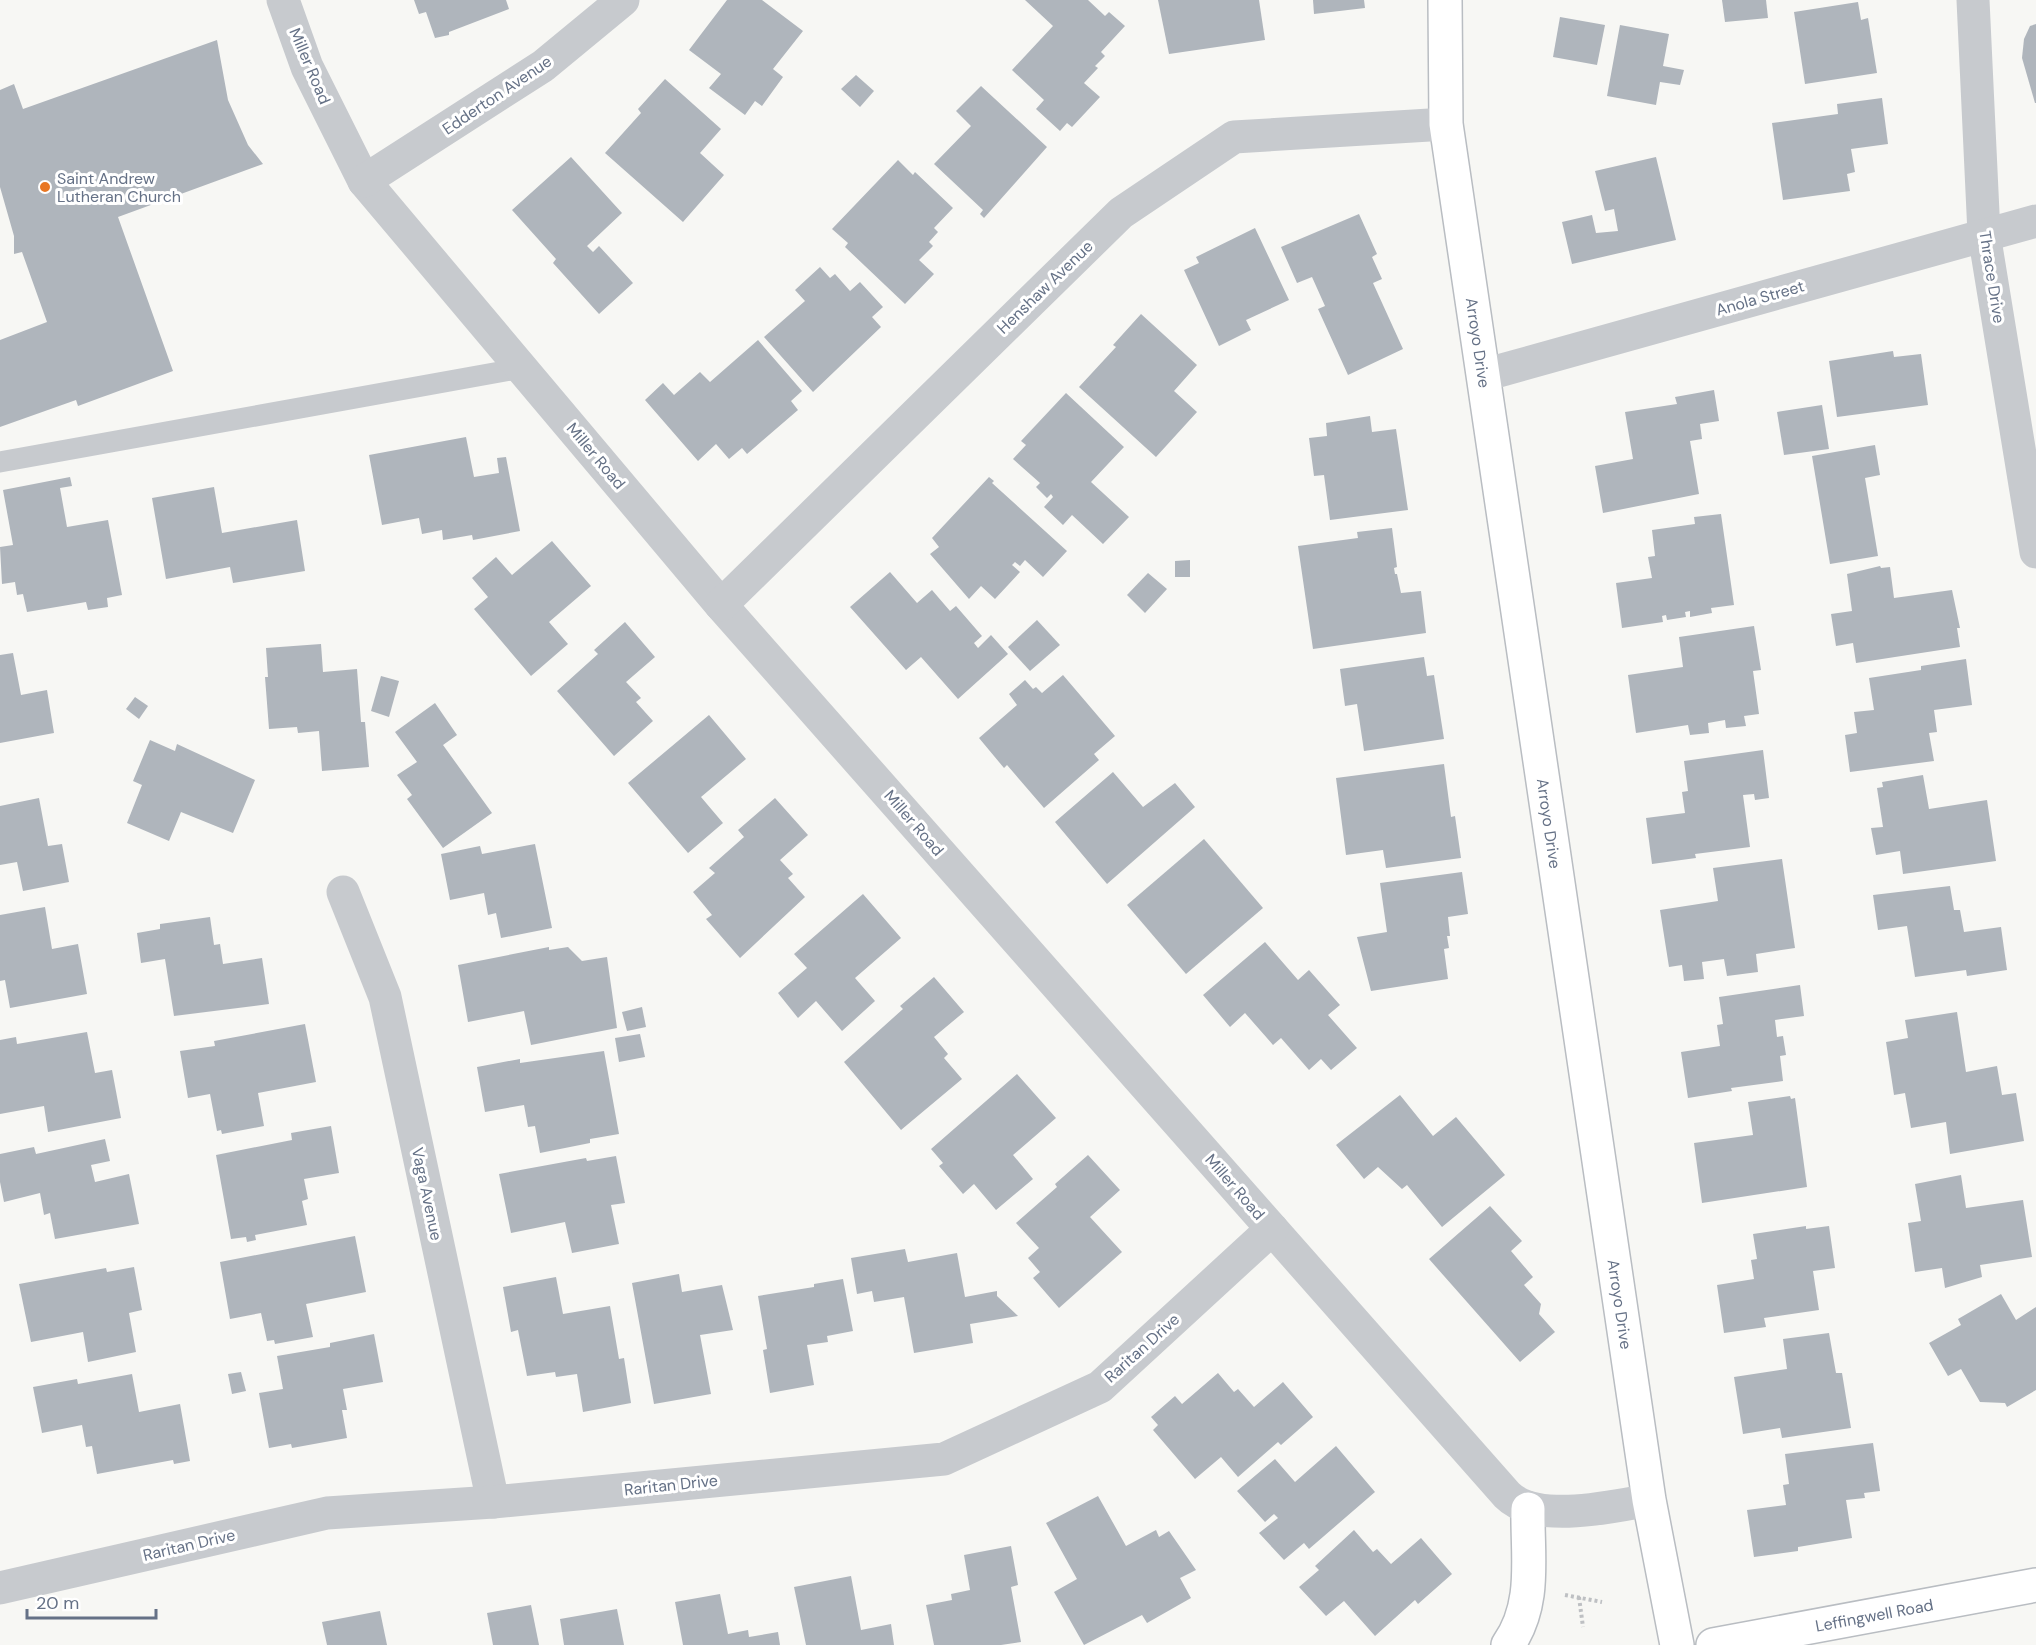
<svg xmlns="http://www.w3.org/2000/svg" width="2036" height="1645" viewBox="0 0 2036 1645" font-family="'DM Sans',sans-serif">
<style>
.building{fill:#afb5bc}
.lines{fill:none;stroke-linecap:round;stroke-linejoin:round}
.secondary-casing{stroke:#b9bdc2;stroke-width:36}
.path{stroke:#bec0c3;stroke-width:4;stroke-dasharray:3 3;stroke-linecap:butt}
.lane{stroke:#c7cace;stroke-width:21}
.street{stroke:#c7cace;stroke-width:33}
.secondary{stroke:#fff;stroke-width:33}
.poi-dot{fill:#e87623;stroke:#fff;stroke-width:2}
.labels{text-anchor:middle;dominant-baseline:central;stroke-width:6;stroke-linejoin:round;paint-order:stroke}
.street-label{font-size:16px;fill:#657186;stroke:#fff}
.poi-label{font-size:16px;fill:#657186;stroke:#fff;text-anchor:start}
</style>
<rect width="100%" height="100%" fill="#f7f7f4"/>
<!-- building -->
<g class="building">
<path d="M414,0H506L509,9L449,32V35L435,38L426,12L419,14Z"/>
<path d="M727,0H762L803,31L773,69L783,77L762,106L755,101L745,115L709,88L721,74L689,50Z"/>
<path d="M1025,0H1088L1105,16L1109,12L1125,26L1101,52L1105,56L1095,66L1098,68L1084,83L1100,97L1072,127L1067,123L1060,131L1036,109L1044,100L1012,70L1053,26Z"/>
<path d="M1158,0H1259L1265,40L1169,54Z"/>
<path d="M1313,0H1364L1365,8L1314,14Z"/>
<path d="M1722,0H1766L1768,18L1725,22Z"/>
<path d="M1858,2L1861,20L1868,18L1877,73L1805,84L1794,12Z"/>
<path d="M1560,17L1605,25L1597,65L1553,57Z"/>
<path d="M2036,24V103H2035L2022,58L2024,39L2030,26Z"/>
<path d="M1620,25L1669,34L1663,66L1684,70L1680,85L1660,82L1656,105L1607,96Z"/>
<path d="M217,40L228,100L248,145L263,164L118,217L173,371L78,406L76,400L0,427V340L47,322L22,252L14,254V236L0,187V90L14,84L23,109Z"/>
<path d="M856,75L874,91L860,107L841,89Z"/>
<path d="M665,79L721,129L700,153L724,175L683,222L605,153L641,113L638,109Z"/>
<path d="M981,86L1047,147L984,218L980,214L983,210L934,164L971,126L956,111Z"/>
<path d="M1882,98L1888,144L1851,149L1855,172L1847,174L1850,191L1783,200L1772,123L1838,114L1837,104Z"/>
<path d="M571,157L622,213L587,246L593,252L599,246L633,283L599,314L553,263L556,259L512,210Z"/>
<path d="M1656,157L1676,240L1572,264L1562,222L1592,215L1596,233L1618,231L1614,209L1605,211L1595,171Z"/>
<path d="M898,160L913,175L915,172L953,208L934,228L938,232L929,242L933,246L919,260L934,274L905,304L845,247L848,243L832,229Z"/>
<path d="M1359,214L1377,254L1372,257L1382,279L1373,283L1403,349L1348,375L1318,309L1325,306L1312,277L1297,283L1281,247Z"/>
<path d="M1255,228L1289,300L1246,320L1251,330L1219,346L1184,270L1199,263L1196,257Z"/>
<path d="M820,267L830,278L835,274L850,291L860,282L883,307L872,317L881,327L813,392L764,337L805,301L795,290Z"/>
<path d="M1141,314L1197,365L1174,391L1197,412L1156,457L1079,387L1116,347L1113,345Z"/>
<path d="M758,340L802,391L791,401L798,410L747,454L742,448L729,459L716,444L698,461L645,400L663,383L674,395L700,372L710,382Z"/>
<path d="M1893,351L1894,357L1921,354L1928,405L1837,417L1829,361Z"/>
<path d="M1714,390L1719,421L1700,424L1702,439L1690,441L1699,494L1603,513L1595,466L1633,459L1625,412L1677,404L1675,397Z"/>
<path d="M1066,393L1124,447L1091,482L1129,517L1103,544L1072,515L1063,525L1044,507L1053,497L1051,494L1047,498L1036,487L1040,483L1013,459L1026,445L1021,441Z"/>
<path d="M1822,405L1829,449L1784,455L1777,412Z"/>
<path d="M1370,416L1372,432L1396,429L1408,510L1330,520L1324,475L1314,476L1309,438L1327,436L1326,423Z"/>
<path d="M466,437L474,477L499,473L497,458L506,457L520,531L473,540L472,535L443,540L442,530L422,534L419,518L382,525L369,455Z"/>
<path d="M1875,445L1880,475L1865,478L1878,556L1830,564L1812,456Z"/>
<path d="M70,477L72,486L60,488L67,527L108,520L122,595L107,598L108,607L88,610L86,602L27,612L23,594L17,595L15,582L2,584L0,547L13,545L3,490Z"/>
<path d="M989,477L994,481L992,483L1067,551L1043,577L1025,560L1020,566L1015,562L1012,565L1020,572L995,599L981,586L969,599L930,554L939,547L932,538Z"/>
<path d="M214,487L222,533L297,520L305,571L233,583L230,567L166,579L152,498Z"/>
<path d="M1721,514L1734,605L1711,608L1712,613L1690,617V611L1685,612L1686,617L1667,620L1666,615L1662,616L1663,622L1622,628L1616,583L1652,578L1648,557L1655,556L1652,530L1695,524L1694,517Z"/>
<path d="M1392,528L1397,567L1394,568L1395,574H1397L1401,593L1421,591L1426,633L1313,649L1298,546L1358,538L1357,532Z"/>
<path d="M552,541L591,586L549,622L568,644L531,676L474,609L488,597L472,578L496,557L512,575Z"/>
<path d="M1190,560V577H1175V561Z"/>
<path d="M1880,566L1881,568L1890,567L1894,598L1952,590L1960,628H1957L1960,647L1856,663L1853,643L1836,646L1831,614L1852,611L1847,574Z"/>
<path d="M890,572L917,603L932,590L950,611L956,606L982,636L974,643L978,648L991,635L1008,654L958,699L921,657L906,670L850,607Z"/>
<path d="M1148,573L1167,589L1145,613L1127,595Z"/>
<path d="M1037,620L1060,645L1030,671L1008,647Z"/>
<path d="M625,622L655,657L626,682L641,698L636,702L653,721L614,756L557,691L598,654L594,650Z"/>
<path d="M1754,626L1761,670L1753,671L1759,714L1744,716L1746,726L1726,728L1725,720L1708,723L1709,733L1690,735L1688,725L1636,733L1628,675L1683,667L1679,637Z"/>
<path d="M321,644L323,672L357,669L361,722H365L369,767L322,771L319,731L298,733L297,727L269,729L265,677H268L266,648Z"/>
<path d="M13,653L21,695L47,690L54,733L0,743V655Z"/>
<path d="M1424,657L1427,676L1434,675L1444,739L1364,751L1357,704L1345,706L1340,669Z"/>
<path d="M1966,659L1972,705L1934,710L1937,732L1929,733L1934,761L1850,772L1845,735L1857,733L1854,712L1874,710L1869,678L1921,670V666Z"/>
<path d="M1063,675L1115,736L1094,754L1099,760L1044,808L1007,765L1004,768L979,738L1017,705L1009,694L1025,680L1033,689L1036,687L1042,693Z"/>
<path d="M381,676L399,681L389,717L371,711Z"/>
<path d="M135,697L148,706L139,719L126,709Z"/>
<path d="M435,703L457,735L443,745L492,813L443,848L407,799L412,795L397,775L417,762L395,732Z"/>
<path d="M709,715L746,759L701,797L723,823L688,853L628,783Z"/>
<path d="M150,740L175,751L177,744L255,780L233,833L181,812L169,841L127,823L142,785L133,781Z"/>
<path d="M1763,750L1769,798L1755,800L1754,794L1743,795L1750,847L1695,854L1696,858L1652,864L1646,818L1685,813L1682,792L1688,791L1684,761Z"/>
<path d="M1444,764L1451,817L1455,816L1461,858L1386,868L1383,850L1346,855L1336,778Z"/>
<path d="M1113,772L1143,807L1175,783L1195,807L1107,884L1055,822Z"/>
<path d="M1923,775L1929,809L1987,800L1996,861L1903,874L1900,851L1876,855L1871,828L1883,827L1877,788L1883,787L1882,782Z"/>
<path d="M39,798L48,846L62,844L69,882L23,891L17,862L0,865V806Z"/>
<path d="M775,798L808,835L780,860L793,874L788,878L805,897L740,958L706,919L712,915L693,892L715,873L709,868L744,837L738,830Z"/>
<path d="M1204,839L1263,908L1186,974L1127,905Z"/>
<path d="M535,844L552,928L501,938L496,913L488,915L484,893L450,900L441,854L480,846L482,854Z"/>
<path d="M1782,859L1795,948L1756,954L1758,972L1727,976L1724,959L1702,962L1704,979L1684,981L1682,965L1669,967L1660,910L1718,901L1713,868Z"/>
<path d="M1462,872L1468,914L1448,917L1450,936H1447L1449,948L1444,949L1448,979L1371,991L1357,937L1387,932L1380,883Z"/>
<path d="M1950,886L1954,910H1960L1964,932L2001,927L2007,970L1967,976L1966,970L1915,977L1907,926L1878,930L1873,895Z"/>
<path d="M863,894L901,938L855,978L875,1001L842,1031L816,1001L798,1018L778,993L807,968L794,954Z"/>
<path d="M45,907L52,949L78,944L87,994L10,1008L5,980L0,981V915Z"/>
<path d="M210,917L214,945L220,944L223,964L262,958L269,1004L174,1016L165,959L141,963L137,933L160,929V924Z"/>
<path d="M1265,942L1298,980L1309,970L1340,1005L1328,1015L1357,1048L1331,1070L1321,1059L1309,1070L1281,1038L1273,1045L1245,1013L1230,1027L1203,995Z"/>
<path d="M549,947V950L568,947L582,961L607,957L617,1028L531,1045L524,1011L468,1022L458,965Z"/>
<path d="M934,977L964,1012L934,1037L948,1054L944,1058L962,1079L901,1130L844,1062L903,1009L900,1006Z"/>
<path d="M1800,985L1804,1016L1775,1020L1777,1037L1783,1036L1786,1055L1780,1056L1783,1081L1731,1088L1732,1091L1688,1098L1681,1052L1720,1046L1717,1025L1723,1024L1719,997Z"/>
<path d="M642,1007L646,1027L627,1031L622,1012Z"/>
<path d="M1957,1012L1966,1072L1997,1066L2002,1095L2016,1093L2024,1141L1950,1154L1946,1122L1911,1128L1905,1093L1894,1095L1886,1042L1908,1038L1905,1020Z"/>
<path d="M305,1024L316,1082L258,1093L264,1126L222,1134L221,1130L217,1131L210,1094L188,1098L180,1051L215,1046L214,1041Z"/>
<path d="M87,1032L95,1073L112,1070L121,1118L48,1132L44,1106L0,1114V1040L16,1037L17,1044Z"/>
<path d="M640,1034L645,1057L619,1062L615,1038Z"/>
<path d="M604,1051L619,1134L590,1139V1143L540,1153L535,1126L528,1127L524,1105L485,1112L477,1067L520,1059V1063Z"/>
<path d="M1017,1074L1056,1118L1013,1155L1033,1179L996,1210L974,1184L963,1194L939,1166L943,1163L931,1149Z"/>
<path d="M1400,1095L1433,1136L1456,1117L1505,1175L1442,1227L1407,1185L1402,1189L1378,1167L1364,1179L1336,1145Z"/>
<path d="M1790,1096L1791,1099L1795,1098L1807,1187L1702,1203L1694,1143L1753,1135L1748,1102Z"/>
<path d="M331,1126L339,1173L304,1179L308,1199L302,1201L307,1225L255,1235L256,1240L247,1242L246,1237L231,1239L216,1155L292,1140L291,1133Z"/>
<path d="M105,1139L110,1161L91,1165L95,1182L129,1174L139,1224L55,1239L50,1213L44,1215L40,1193L4,1202L0,1182V1154L34,1147L36,1154Z"/>
<path d="M1088,1155L1120,1190L1090,1217L1122,1252L1059,1308L1033,1278L1040,1272L1028,1258L1039,1248L1016,1223L1057,1187L1055,1184Z"/>
<path d="M616,1156L625,1203L611,1205L619,1244L572,1253L565,1222L511,1233L499,1174L586,1158L587,1161Z"/>
<path d="M1961,1175L1966,1208L2023,1200L2032,1257L1980,1265L1982,1277L1945,1288L1942,1268L1915,1272L1908,1223L1921,1221L1915,1184Z"/>
<path d="M1490,1206L1522,1241L1511,1251L1533,1277L1524,1285L1541,1304L1539,1314L1555,1332L1520,1362L1429,1259Z"/>
<path d="M1806,1226V1229L1829,1226L1835,1268L1813,1271L1819,1310L1764,1318L1766,1327L1724,1333L1717,1285L1754,1279L1751,1260L1757,1259L1753,1234Z"/>
<path d="M355,1236L366,1292L306,1304L313,1337L275,1344L274,1340L267,1341L261,1313L230,1319L220,1262Z"/>
<path d="M905,1249L908,1262L957,1253L965,1297L997,1291V1296L1018,1316L970,1324L973,1343L914,1353L904,1297L874,1302L872,1291L857,1294L851,1258Z"/>
<path d="M134,1267L142,1310L129,1313L136,1352L88,1362L83,1332L31,1342L19,1284L106,1268L107,1272Z"/>
<path d="M679,1274L682,1292L722,1285L733,1330L700,1335L711,1394L654,1404L632,1283Z"/>
<path d="M556,1277L563,1314L610,1306L619,1359L624,1358L631,1403L583,1412L577,1374L556,1377L555,1372L527,1376L518,1330L511,1332L503,1287Z"/>
<path d="M843,1279L853,1331L827,1336L828,1342L807,1345L814,1385L770,1393L763,1350L767,1349L758,1296L814,1287V1284Z"/>
<path d="M2001,1294L2016,1320L2036,1307V1390L2007,1407L2005,1403L1980,1402L1961,1369L1948,1376L1929,1343L1961,1325L1958,1319Z"/>
<path d="M1829,1333L1836,1373H1842L1851,1428L1782,1438L1780,1428L1743,1434L1734,1377L1787,1369L1783,1339Z"/>
<path d="M374,1334L383,1382L343,1389L347,1410H342L347,1438L292,1448L291,1444L269,1448L259,1393L283,1389L277,1356L330,1347V1343Z"/>
<path d="M241,1372L246,1391L232,1394L228,1374Z"/>
<path d="M1218,1373L1234,1392L1238,1389L1254,1407L1283,1382L1313,1417L1281,1445L1278,1442L1238,1477L1221,1457L1195,1479L1153,1430L1158,1425L1151,1417L1175,1396L1182,1404Z"/>
<path d="M132,1374L139,1412L180,1404L190,1461L174,1464L173,1460L97,1474L92,1446L86,1447L82,1425L42,1433L33,1387L77,1379L78,1384Z"/>
<path d="M1873,1443L1880,1491L1864,1493L1865,1498L1846,1500L1852,1538L1798,1547V1551L1754,1557L1747,1510L1786,1505L1783,1485L1789,1484L1785,1454Z"/>
<path d="M1336,1446L1375,1492L1309,1549L1304,1543L1284,1560L1259,1533L1278,1518L1274,1514L1265,1522L1237,1491L1275,1459L1295,1482Z"/>
<path d="M1098,1496L1126,1546L1156,1530L1159,1537L1169,1531L1196,1570L1180,1578L1191,1598L1147,1623L1142,1615L1084,1645L1054,1592L1077,1579L1046,1523Z"/>
<path d="M1354,1530L1373,1552L1377,1549L1391,1564L1421,1538L1452,1574L1418,1604L1415,1600L1375,1636L1344,1601L1326,1616L1299,1587L1319,1570L1315,1566Z"/>
<path d="M1011,1546L1018,1585L1011,1587L1021,1642L1001,1645H934L926,1605L952,1600L951,1594L970,1590L964,1555Z"/>
<path d="M851,1576L861,1630L891,1624L894,1645H806L794,1587Z"/>
<path d="M720,1594L728,1634L748,1630L749,1637L778,1632L780,1645H683L675,1602Z"/>
<path d="M531,1605L539,1645H493L487,1613Z"/>
<path d="M617,1609L624,1645H564L560,1619Z"/>
<path d="M380,1611L387,1645H327L322,1622Z"/>
</g>
<g class="lines">
<!-- secondary casing -->
<g class="secondary-casing">
<g id="secondary">
<path id="s1" d="M1445,0L1446,124L1649,1500L1677,1645"/>
<path d="M1508,1645C1537,1604 1527,1556 1528,1509"/>
<path id="s2" d="M1713,1645L2036,1585"/>
</g>
</g>
<!-- path -->
<g class="path">
<path d="M1565,1595L1602,1602"/>
<path d="M1579,1597L1583,1627"/>
</g>
<!-- lane -->
<path class="lane" d="M0,462L522,368"/>
<!-- street -->
<g class="street">
<path d="M283,0L307,67L364,181L721,605L1507,1495C1536,1524 1611,1507 1649,1500"/>
<path d="M1973,0L1984,234L2036,552"/>
<path d="M364,181L543,66L623,0"/>
<path d="M1484,375L2036,221"/>
<path d="M721,605L1121,213L1234,137L1446,124"/>
<path d="M343,892L385,997L493,1502"/>
<path d="M0,1588L327,1513L493,1502L944,1459L1100,1387L1272,1229"/>
</g>
<!-- secondary -->
<use href="#secondary" class="secondary"/>
</g>
<!-- markers -->
<circle class="poi-dot" cx="45" cy="187" r="6"/>
<g class="labels">
<!-- street labels -->
<g class="street-label">
<text transform="translate(310 66) rotate(67)">Miller Road</text>
<text transform="translate(497 95) rotate(-34)">Edderton Avenue</text>
<text transform="translate(1992 277) rotate(81)">Thrace Drive</text>
<text transform="translate(1045 287) rotate(-44)">Henshaw Avenue</text>
<text transform="translate(1760 298) rotate(-16)">Anola Street</text>
<text stroke="none"><textPath href="#s1" startOffset="345">Arroyo Drive</textPath></text>
<text transform="translate(596 456) rotate(50)">Miller Road</text>
<text transform="translate(914 823) rotate(49)">Miller Road</text>
<text stroke="none"><textPath href="#s1" startOffset="831">Arroyo Drive</textPath></text>
<text transform="translate(1235 1187) rotate(49)">Miller Road</text>
<text transform="translate(427 1194) rotate(78)">Vaga Avenue</text>
<text stroke="none"><textPath href="#s1" startOffset="1317">Arroyo Drive</textPath></text>
<text transform="translate(1142 1348) rotate(-42)">Raritan Drive</text>
<text transform="translate(671 1485) rotate(-6)">Raritan Drive</text>
<text transform="translate(189 1545) rotate(-13)">Raritan Drive</text>
<text stroke="none"><textPath href="#s2" startOffset="164">Leffingwell Road</textPath></text>
</g>
<!-- poi labels -->
<g class="poi-label">
<text x="57" y="178">Saint Andrew<tspan x="57" dy="18">Lutheran Church</tspan></text>
</g>
</g>
<!-- scale -->
<path d="M27 1609v9h129v-9" fill="none" stroke="#657186" stroke-width="3"/>
<text x="36" y="1609" font-size="18" fill="#657186" stroke="#ffffff" stroke-width="4.5" paint-order="stroke">20 m</text>
</svg>
